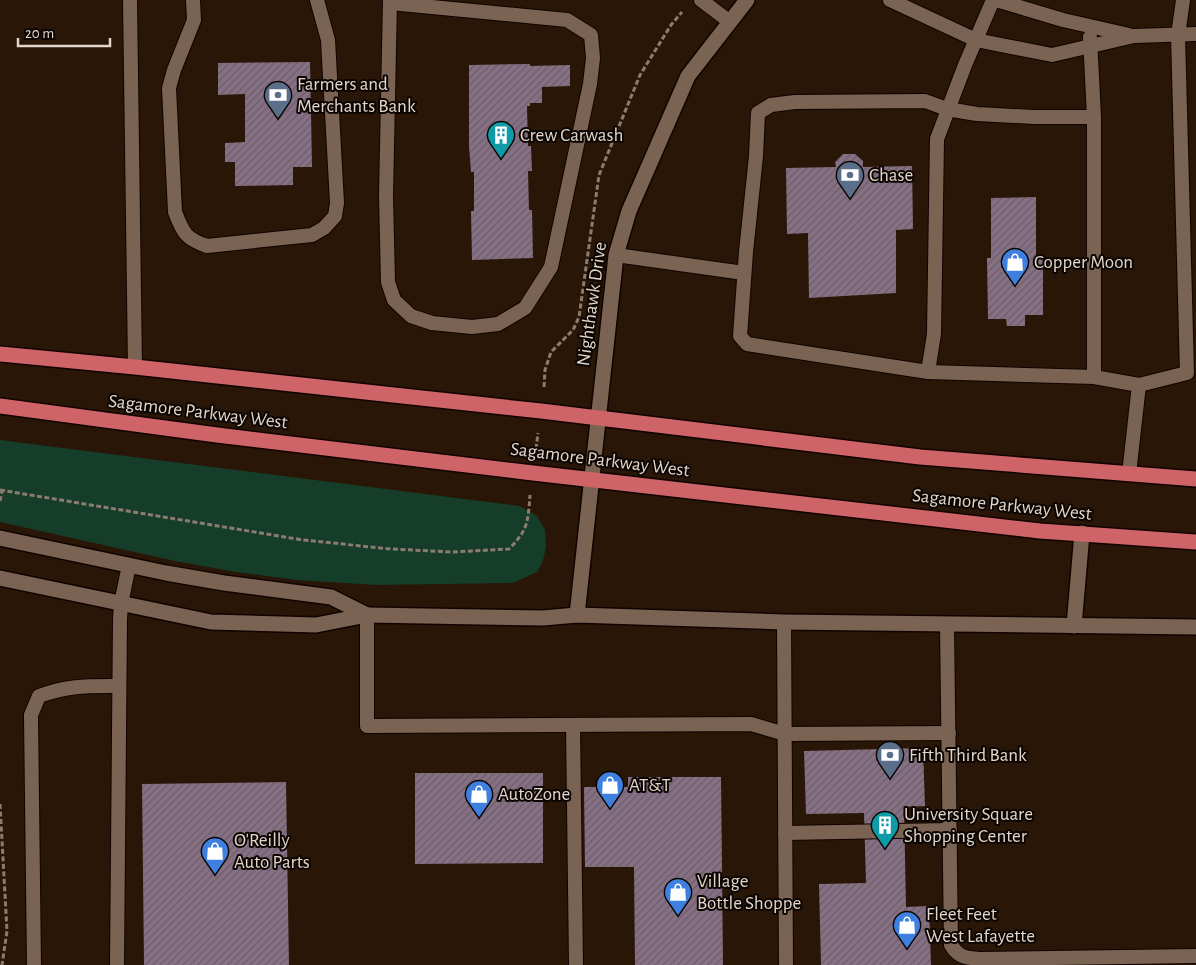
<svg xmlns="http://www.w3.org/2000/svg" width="1196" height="965" viewBox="0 0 1196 965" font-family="'Alegreya Sans',sans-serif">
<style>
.green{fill:#153d2a}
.building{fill:url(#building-hatch)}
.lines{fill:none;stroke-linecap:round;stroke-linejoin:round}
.service-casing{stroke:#110300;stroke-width:16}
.minor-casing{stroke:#110300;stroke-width:18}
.trunk-casing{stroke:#110300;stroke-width:18}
.path{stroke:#8c7c70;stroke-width:3;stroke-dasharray:5 2.5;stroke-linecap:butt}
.service{stroke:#7b6353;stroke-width:14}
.minor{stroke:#7b6353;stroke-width:15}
.trunk{stroke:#ce6467;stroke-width:15}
.labels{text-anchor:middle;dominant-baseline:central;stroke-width:4;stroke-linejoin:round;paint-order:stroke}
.poi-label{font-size:19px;fill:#e2d5cb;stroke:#0b0502;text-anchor:start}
.street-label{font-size:19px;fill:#e2d5cb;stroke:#0b0502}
</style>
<defs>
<pattern id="building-hatch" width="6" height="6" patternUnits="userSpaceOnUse" patternTransform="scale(1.25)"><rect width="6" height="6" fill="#867084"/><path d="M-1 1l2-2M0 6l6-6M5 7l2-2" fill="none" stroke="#6c5d68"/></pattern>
</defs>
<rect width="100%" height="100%" fill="#291607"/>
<!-- green -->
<path class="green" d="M0,440L520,506L537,516L545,530L546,547L543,561L537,572L513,583L376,585L297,580L236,572L175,561L0,522Z"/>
<!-- building -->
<g class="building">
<path d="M310,62L312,167H293V185L235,186V162H225V143L245,142V94L218,95V63Z"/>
<path d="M530,64V66L570,65V86L542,87V103H530V106H527L528,146H531L532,171H528L529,210H532L533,258L472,260L471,211H474V172H471L469,146V65Z"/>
<path d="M843,154H855L863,161V167L912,166L913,229L896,230V293L809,298L808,233L787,234L786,168L836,167L835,162Z"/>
<path d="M1036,197V258H1043V315H1025V326H1007L1006,319H988L987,258H991V198Z"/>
<path d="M923,748L925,806L904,807L906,907L929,906L931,965H821L819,884L866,883L864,813L806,814L804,751Z"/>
<path d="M415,773H543V863L415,864Z"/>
<path d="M628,777H721L723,965H635L634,867H585L584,787H628Z"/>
<path d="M286,782L289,965H144L142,784Z"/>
</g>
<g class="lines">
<!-- service casing -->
<g class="service-casing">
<g id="service">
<path d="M130,0L135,367"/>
<path d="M193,0L194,20L174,70L169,88L175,212C183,233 186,239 207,246L312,235L324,228L335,216L337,203L328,40L317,0"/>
<path d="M390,0L386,196L388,282L394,300L411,316L432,323L472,327L498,324L525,308L551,267L590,84L593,58L591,35L567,20L390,3"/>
<path d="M701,0L730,22"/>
<path d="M890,0L976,40L1052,55L1134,36L1196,34"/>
<path d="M996,0L1063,20L1129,35"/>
<path d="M1090,37L1094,117"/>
<path d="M616,255L744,273"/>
<path d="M928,372L934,334L937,139L965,65L993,0"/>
<path d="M1094,377V117H1034L977,114L947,109L925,101L795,102L771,105L758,113L756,156L746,252L740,336L747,344L928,372L1094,377L1139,385"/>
<path d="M1129,474L1139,385L1187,373L1178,35L1183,0"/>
<path d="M367,615V726L751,724L785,734L949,733"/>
<path d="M784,622L786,965"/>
<path d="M947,625L951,945C959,958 967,958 981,959L1196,956"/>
<path d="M573,725L576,965"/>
<path d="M785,833L950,830"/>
<path d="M34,965L31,715L39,696C69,685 88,686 119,686"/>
<path d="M117,965L120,619L121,604L129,565"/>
</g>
</g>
<!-- minor casing -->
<g class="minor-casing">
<g id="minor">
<path d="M0,538L166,573L224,583L331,597L367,615"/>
<path d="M0,578L211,622L316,625L367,615L543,618L577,615L784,622L1196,627"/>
<path d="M577,615L616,255L629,211L688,76L747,0"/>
<path d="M1074,626L1082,533"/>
</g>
</g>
<!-- trunk casing -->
<g class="trunk-casing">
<g id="trunk">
<path d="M0,354L135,367L541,411L920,457L1196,479"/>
<path d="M0,406L217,435L533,473L1040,531L1196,542"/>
</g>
</g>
<!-- path -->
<g class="path">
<path d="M544,387L545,370L551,352L573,330L579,317L599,175L640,75L671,25L682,12"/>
<path d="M536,449L538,433"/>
<path d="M0,490L303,540L391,549L452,552L509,549C528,530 528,522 530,495"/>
<path d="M0,501L2,491"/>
<path d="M0,804L7,931L2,965"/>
</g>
<!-- service -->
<use href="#service" class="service"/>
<!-- minor -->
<use href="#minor" class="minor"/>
<!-- trunk -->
<use href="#trunk" class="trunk"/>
</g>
<!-- icons -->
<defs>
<g id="bank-pin" transform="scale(1.4375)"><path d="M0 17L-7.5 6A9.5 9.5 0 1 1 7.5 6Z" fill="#5c6f8a" stroke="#0b0502"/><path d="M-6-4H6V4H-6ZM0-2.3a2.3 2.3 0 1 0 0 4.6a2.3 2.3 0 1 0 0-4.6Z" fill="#fff"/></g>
<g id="building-pin" transform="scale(1.4375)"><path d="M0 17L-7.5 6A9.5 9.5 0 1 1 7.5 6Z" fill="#0f9aa8" stroke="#0b0502"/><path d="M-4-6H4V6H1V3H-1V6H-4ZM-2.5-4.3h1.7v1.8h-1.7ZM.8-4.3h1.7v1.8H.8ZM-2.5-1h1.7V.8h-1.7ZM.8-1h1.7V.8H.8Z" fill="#fff"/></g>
<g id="shop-pin" transform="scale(1.4375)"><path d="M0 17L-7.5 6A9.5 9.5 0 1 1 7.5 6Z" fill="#3f7fe0" stroke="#0b0502"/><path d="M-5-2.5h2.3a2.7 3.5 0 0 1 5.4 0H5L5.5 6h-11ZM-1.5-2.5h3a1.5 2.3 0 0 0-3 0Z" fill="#fff"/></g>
</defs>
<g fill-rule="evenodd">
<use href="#bank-pin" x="278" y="95"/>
<use href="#building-pin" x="501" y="135"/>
<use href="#bank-pin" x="850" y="175"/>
<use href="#shop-pin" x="1015" y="262"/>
<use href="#bank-pin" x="890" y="755"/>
<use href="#shop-pin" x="610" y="785"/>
<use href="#shop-pin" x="479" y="794"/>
<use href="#building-pin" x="885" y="825"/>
<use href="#shop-pin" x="215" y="851"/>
<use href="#shop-pin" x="678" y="892"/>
<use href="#shop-pin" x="907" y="925"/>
</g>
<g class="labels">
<!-- poi labels -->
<g class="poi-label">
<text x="297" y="84">Farmers and<tspan x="297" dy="22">Merchants Bank</tspan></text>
<text x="520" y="135">Crew Carwash</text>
<text x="869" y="175">Chase</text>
<text x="1034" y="262">Copper Moon</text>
<text x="909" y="755">Fifth Third Bank</text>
<text x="629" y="785">AT&amp;T</text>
<text x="498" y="794">AutoZone</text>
<text x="904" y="814">University Square<tspan x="904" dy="22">Shopping Center</tspan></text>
<text x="234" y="840">O'Reilly<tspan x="234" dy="22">Auto Parts</tspan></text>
<text x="697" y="881">Village<tspan x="697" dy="22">Bottle Shoppe</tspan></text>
<text x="926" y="914">Fleet Feet<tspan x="926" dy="22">West Lafayette</tspan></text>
</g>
<!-- street labels -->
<g class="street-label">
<text transform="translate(592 304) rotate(-82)">Nighthawk Drive</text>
<text transform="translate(198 412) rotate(7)">Sagamore Parkway West</text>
<text transform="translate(600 460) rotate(7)">Sagamore Parkway West</text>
<text transform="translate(1002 505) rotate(6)">Sagamore Parkway West</text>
</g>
</g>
<!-- scale -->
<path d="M18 38v8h92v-8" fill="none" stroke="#e2d5cb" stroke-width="2.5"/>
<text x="25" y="38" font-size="15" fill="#e2d5cb" stroke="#0b0502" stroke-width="4" paint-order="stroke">20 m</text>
</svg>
